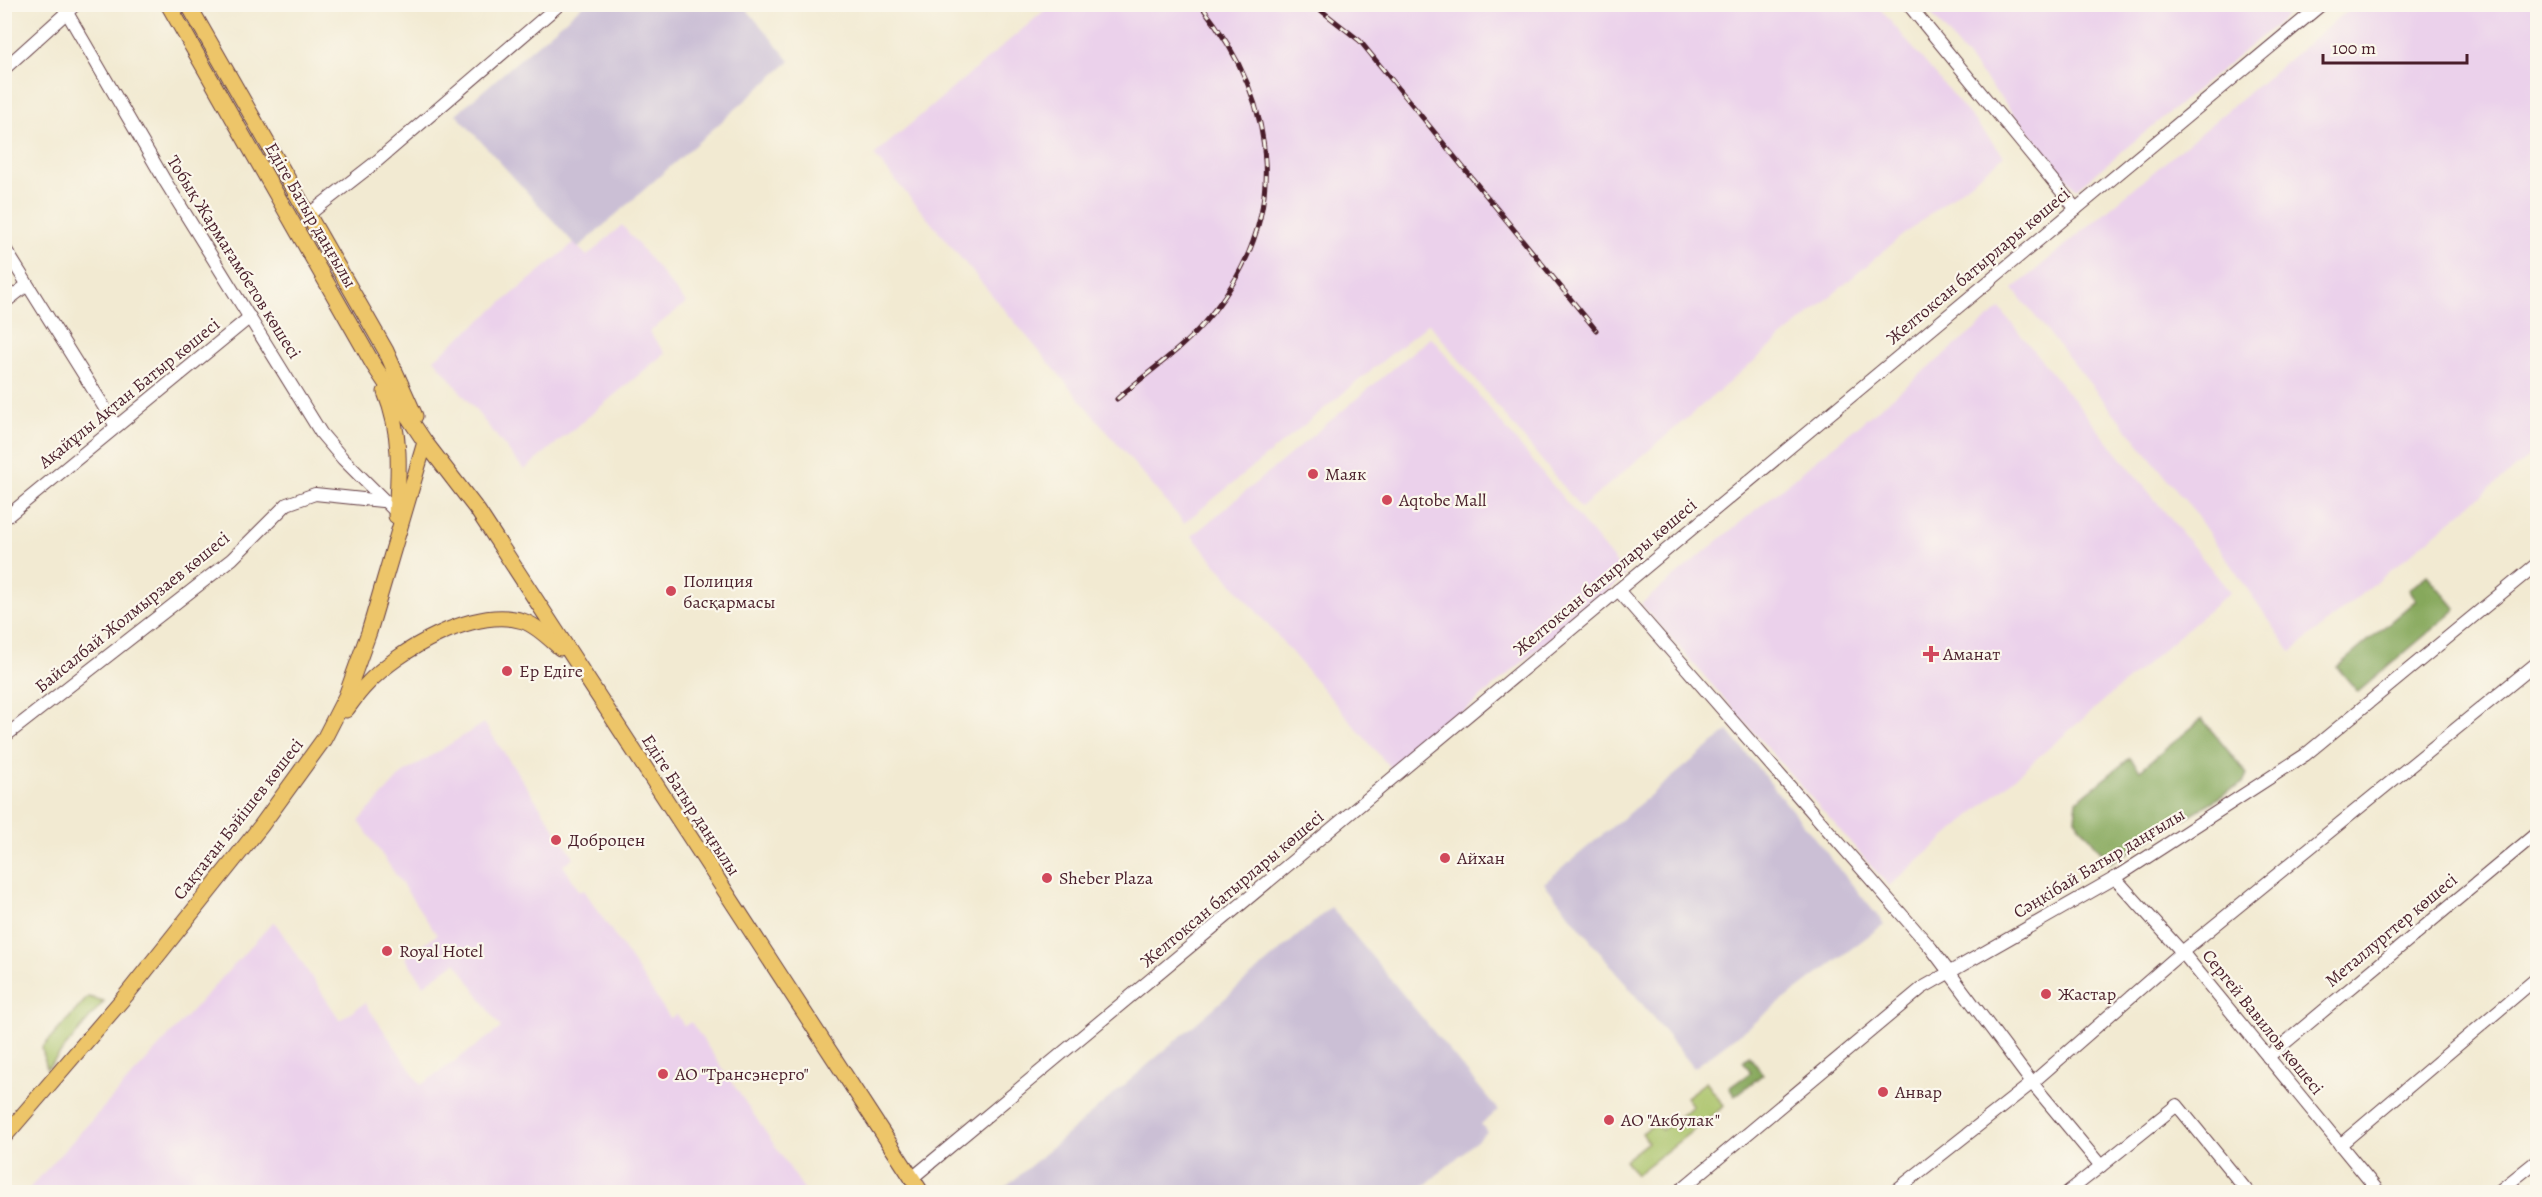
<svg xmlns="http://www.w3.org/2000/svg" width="2542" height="1197" viewBox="0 0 2542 1197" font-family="Alegreya,serif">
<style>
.built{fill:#ebd1eb}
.industrial{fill:#cbbfd5}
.green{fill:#a9c267;stroke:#7a7049;stroke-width:1.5}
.forest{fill:#86a85c;stroke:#686444;stroke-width:1.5}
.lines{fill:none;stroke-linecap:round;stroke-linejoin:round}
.minor-casing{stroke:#633d44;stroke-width:14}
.major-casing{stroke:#633d44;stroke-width:17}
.minor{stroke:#fff;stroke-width:12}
.major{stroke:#edc569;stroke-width:15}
.rail-casing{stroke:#4a1f2b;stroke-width:5}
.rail{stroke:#fbf7ec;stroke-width:3;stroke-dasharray:9;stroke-linecap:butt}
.poi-dot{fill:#d1495b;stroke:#fbf7ec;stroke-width:2}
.labels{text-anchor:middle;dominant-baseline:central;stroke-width:4.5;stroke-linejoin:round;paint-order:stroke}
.street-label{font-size:18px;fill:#4a1f2b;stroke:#fbf7ec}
.poi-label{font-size:18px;fill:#4a1f2b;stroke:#fbf7ec;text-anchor:start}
</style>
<rect width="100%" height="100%" fill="#fbf7ec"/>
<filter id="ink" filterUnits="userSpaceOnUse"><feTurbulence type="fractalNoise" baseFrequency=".0167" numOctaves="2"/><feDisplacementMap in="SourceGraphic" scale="12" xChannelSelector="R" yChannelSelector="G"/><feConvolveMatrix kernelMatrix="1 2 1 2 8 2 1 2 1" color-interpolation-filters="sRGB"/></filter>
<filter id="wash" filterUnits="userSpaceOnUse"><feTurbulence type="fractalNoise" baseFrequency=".008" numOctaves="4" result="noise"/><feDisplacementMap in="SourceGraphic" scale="24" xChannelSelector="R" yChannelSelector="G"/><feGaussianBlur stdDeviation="1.35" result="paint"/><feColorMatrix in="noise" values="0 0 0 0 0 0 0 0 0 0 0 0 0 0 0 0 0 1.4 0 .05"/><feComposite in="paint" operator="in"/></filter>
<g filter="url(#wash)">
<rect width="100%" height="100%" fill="#f2ead2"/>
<!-- built -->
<g class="built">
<path d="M1876,4L2004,156L1899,238L1581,508L1429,323L1184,523L874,155L1051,5Z"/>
<path d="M1924,5H2300L2076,189Z"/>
<path d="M2354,5H2537V450L2291,652L2192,509L2013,289Z"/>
<path d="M622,225L686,303L649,332L665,353L524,470L434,359L574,243L587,256Z"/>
<path d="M2000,309L2230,592L1889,886L1641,604Z"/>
<path d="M1431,337L1626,575L1393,771L1192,536Z"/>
<path d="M484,723L574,857L563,865L580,892L584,890L670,1018L677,1014L684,1026L691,1022L806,1192H26L274,921L340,1020L365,1003L421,1085L501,1028L456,962L424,985L405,957L437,935L359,821L402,774Z"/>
</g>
<!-- industrial -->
<g class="industrial">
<path d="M583,5H743L790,61L578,248L456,114Z"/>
<path d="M1728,731L1884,924L1694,1068L1544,883Z"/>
<path d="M1331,907L1498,1110L1481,1124L1487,1132L1417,1192H1000Z"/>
</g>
<!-- green -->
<g class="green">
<path d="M88,997L104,1001L47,1069L42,1048Z"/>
<path d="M1706,1082L1724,1106L1636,1175L1625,1160L1648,1142L1642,1133L1656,1123L1662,1130L1693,1106L1686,1097Z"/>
</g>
<!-- forest -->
<g class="forest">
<path d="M2427,575L2456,609L2358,692L2337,667L2416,600L2409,590Z"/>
<path d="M2202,719L2247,774L2243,783L2110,863L2075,819L2077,801L2130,758L2140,770Z"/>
<path d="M1749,1056L1763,1074L1735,1096L1729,1088L1751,1072L1743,1061Z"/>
</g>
</g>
<g filter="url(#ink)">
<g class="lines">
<!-- minor casing -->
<g class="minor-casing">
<g id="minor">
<path d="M62,4L165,181L321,433L343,459L396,512"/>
<path d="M1908,4L2076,209"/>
<path d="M4,69L76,4"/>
<path d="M308,215L376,162L560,4"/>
<path d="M4,247L116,426"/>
<path d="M4,303L27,285"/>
<path d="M4,519L250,317"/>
<path d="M1618,590L1931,948L2032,1083L2101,1166L2177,1105L2248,1192"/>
<path d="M4,737L232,559L287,504L315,494L382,501"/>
<path d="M2115,878L2182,952L2379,1192"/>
<path d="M2268,1057L2538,832"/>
<path d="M2340,1145L2538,977"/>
<path d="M911,1179L2322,4"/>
<path d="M1678,1192L1922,988L2115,878L2305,755L2538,563"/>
<path d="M1894,1192L2032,1083L2182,952L2538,662"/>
<path d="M2068,1192L2101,1166"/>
<path d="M2498,1192L2538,1160"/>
</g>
</g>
<!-- major casing -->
<g class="major-casing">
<g id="major">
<path d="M168,4L373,364L425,442L478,511L921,1192"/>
<path d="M188,4L386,351L415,416"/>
<path d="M385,392C402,434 399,472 396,516"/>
<path d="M346,710C352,702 359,692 366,685C398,650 475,606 523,621C536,625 550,639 560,648"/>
<path d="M4,1137L127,994L261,826L324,739L346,696L369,632L425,442"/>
</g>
</g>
<!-- minor -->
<use href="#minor" class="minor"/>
<!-- major -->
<use href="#major" class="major"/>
<!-- rail casing -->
<g class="rail-casing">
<g id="rail">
<path d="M1313,4L1360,41L1596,330"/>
<path d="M1117,399C1144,375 1180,351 1203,324C1292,222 1281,107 1200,4"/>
</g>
</g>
<!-- rail -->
<use href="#rail" class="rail"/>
</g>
</g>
<!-- markers -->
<g class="poi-dot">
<circle cx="1313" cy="474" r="6"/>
<circle cx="1387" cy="500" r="6"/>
<circle cx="671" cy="591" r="6"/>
<path d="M1928 645h6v6h6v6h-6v6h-6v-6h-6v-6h6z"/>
<circle cx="507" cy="671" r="6"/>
<circle cx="556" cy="840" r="6"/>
<circle cx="1445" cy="858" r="6"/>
<circle cx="1047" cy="878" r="6"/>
<circle cx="387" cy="951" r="6"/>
<circle cx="2046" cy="994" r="6"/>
<circle cx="663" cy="1074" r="6"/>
<circle cx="1883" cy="1092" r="6"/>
<circle cx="1609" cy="1120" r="6"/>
</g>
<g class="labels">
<!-- street labels -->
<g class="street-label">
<text transform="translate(311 215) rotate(60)">Едіге Батыр даңғылы</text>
<text transform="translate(234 257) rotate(58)">Тобық Жармағамбетов көшесі</text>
<text transform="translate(1978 266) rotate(-40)">Желтоксан батырлары көшесі</text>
<text transform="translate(129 393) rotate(-39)">Ақайұлы Ақтан Батыр көшесі</text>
<text transform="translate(1605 577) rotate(-40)">Желтоксан батырлары көшесі</text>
<text transform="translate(132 612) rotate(-39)">Байсалбай Жолмырзаев көшесі</text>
<text transform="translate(691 805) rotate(57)">Едіге Батыр даңғылы</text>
<text transform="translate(238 819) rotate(-52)">Сақтаған Бәйішев көшесі</text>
<text transform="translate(2099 863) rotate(-31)">Сәңкібай Батыр даңғылы</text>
<text transform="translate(1232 889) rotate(-40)">Желтоксан батырлары көшесі</text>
<text transform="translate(2391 930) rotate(-40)">Металлургтер көшесі</text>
<text transform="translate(2263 1022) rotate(51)">Сергей Вавилов көшесі</text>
</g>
<!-- poi labels -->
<g class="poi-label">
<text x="1325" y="474">Маяк</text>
<text x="1399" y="500">Aqtobe Mall</text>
<text x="683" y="581">Полиция<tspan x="683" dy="21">басқармасы</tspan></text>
<text x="1943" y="654">Аманат</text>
<text x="519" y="671">Ер Едіге</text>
<text x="568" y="840">Доброцен</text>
<text x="1457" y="858">Айхан</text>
<text x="1059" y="878">Sheber Plaza</text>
<text x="399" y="951">Royal Hotel</text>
<text x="2058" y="994">Жастар</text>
<text x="675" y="1074">АО "Трансэнерго"</text>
<text x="1895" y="1092">Анвар</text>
<text x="1621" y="1120">АО "Акбулак"</text>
</g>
</g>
<!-- margin -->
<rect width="2542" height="1197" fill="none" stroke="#fbf7ec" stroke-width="24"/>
<!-- scale -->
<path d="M2323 54v9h144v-9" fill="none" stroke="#4a1f2b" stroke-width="3"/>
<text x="2332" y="54" font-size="18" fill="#4a1f2b" stroke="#fbf7ec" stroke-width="4.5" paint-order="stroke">100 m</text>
</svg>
